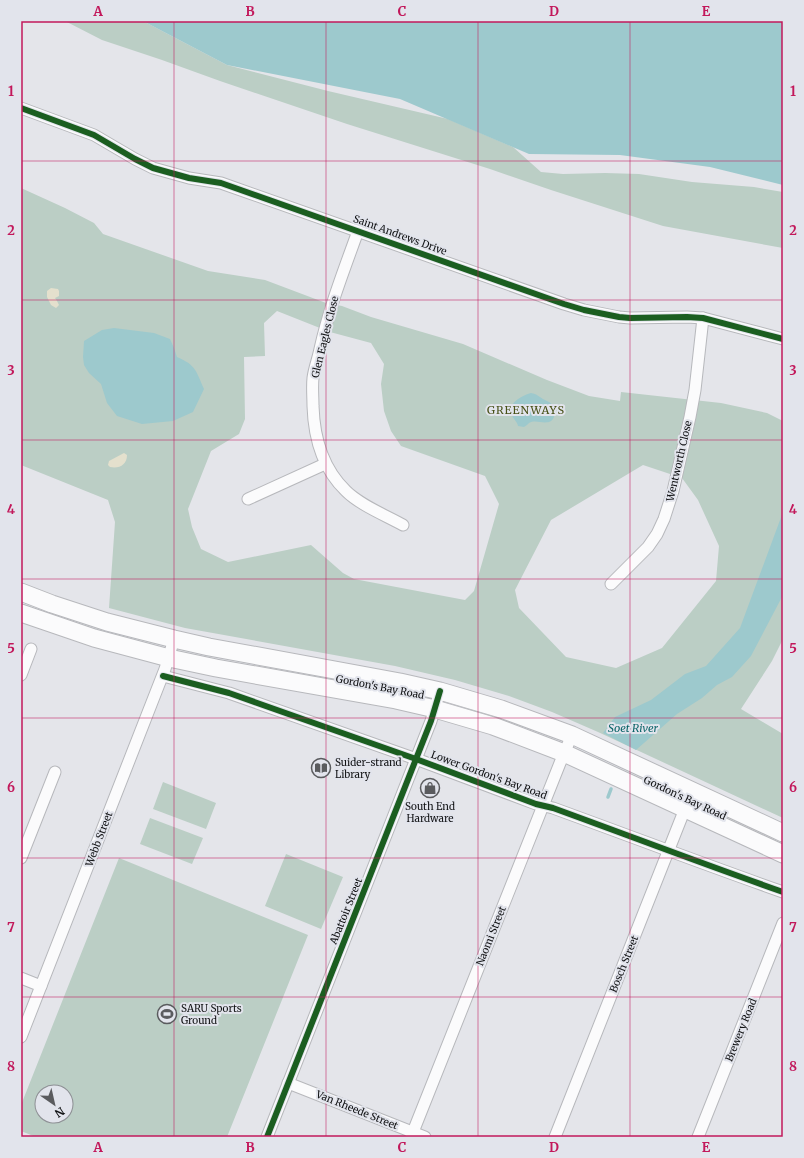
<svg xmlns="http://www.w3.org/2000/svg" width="804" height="1158" viewBox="0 0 804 1158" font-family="Merriweather,serif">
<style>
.green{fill:#bbcec5;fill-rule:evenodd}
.sand{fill:#e4e0cd}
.water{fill:#9dc9cd}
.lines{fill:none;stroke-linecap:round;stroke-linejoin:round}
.stream{stroke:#9dc9cd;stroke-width:3.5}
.minor-casing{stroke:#b7b8bc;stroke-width:13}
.primary-casing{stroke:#b7b8bc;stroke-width:19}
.minor{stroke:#fbfbfc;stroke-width:11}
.primary{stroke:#fbfbfc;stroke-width:17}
.cycleway-casing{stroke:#e2e4ec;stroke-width:8}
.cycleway{stroke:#1b5e20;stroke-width:6}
.grid{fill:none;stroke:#c2185b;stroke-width:1;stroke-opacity:0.55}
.labels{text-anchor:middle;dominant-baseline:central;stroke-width:4;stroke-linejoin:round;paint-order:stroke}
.street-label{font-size:10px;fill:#101113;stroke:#e2e4ec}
.poi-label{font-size:10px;fill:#101113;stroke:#e2e4ec;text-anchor:start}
.neighbourhood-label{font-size:11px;letter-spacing:1px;fill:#475017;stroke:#e2e4ec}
.water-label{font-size:11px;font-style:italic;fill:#0a6468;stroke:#e2e4ec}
.neatline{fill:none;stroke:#c2185b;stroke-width:1.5}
.grid-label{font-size:13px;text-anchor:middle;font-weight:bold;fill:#c2185b}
</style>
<rect width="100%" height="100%" fill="#e4e5ea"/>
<!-- green -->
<g class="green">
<path d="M65,21H143L227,65L328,91L448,119L513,147L541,172L563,174L605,173L639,174L692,182L754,187L783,192V248L663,226L551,190L490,169L347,124L220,81L162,60L102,40Z"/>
<path d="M21,188L65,208L94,223L103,234L208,271L265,280L326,303L342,306L371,317L463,344L547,380L589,396L620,401L621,392L721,403L767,413L783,421V639L772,661L741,709L783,734V818L598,732L552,712L509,696L455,680L395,666L185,628L109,608L115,522L108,500L21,465ZM277,311L330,332L371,343L384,364L381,384L384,411L391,431L401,446L485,476L499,504L474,591L465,600L354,579L343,573L311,545L228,562L201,549L192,527L188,509L211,451L239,434L245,419L244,357L265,356L264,323ZM643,465L682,478L698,500L719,546L716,581L662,648L616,668L566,657L519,608L515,590L551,520Z"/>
<path d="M163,782L216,803L206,829L153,809Z"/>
<path d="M150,818L203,838L192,864L140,844Z"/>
<path d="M286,854L343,877L321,929L265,906Z"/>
<path d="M119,858L308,935L227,1137H36L21,1131V1105ZM42,1092H66V1116H42Z"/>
</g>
<!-- sand -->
<g class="sand">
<path d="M51,288L58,289L59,291V296L55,298L57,301L59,305L56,308L51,305L47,297V291Z"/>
<path d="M124,453L127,455C127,465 119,469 110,467L108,465L109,461Z"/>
</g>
<!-- water -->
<g class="water">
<path d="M143,21H783V185L710,167L620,155L529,154L400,99L227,65Z"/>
<path d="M114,328L154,333L170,339L174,348L177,357C196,365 196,371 204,389L193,412L173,421L142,424L117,416L107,403L101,384L89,373L84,365L83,357L84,341L102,330Z"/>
<path d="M531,393C537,394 539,397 545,400C551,403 556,405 555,413C554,416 554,419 551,421C544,425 536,419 529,423C528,424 526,426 524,427L518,426C517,421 513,419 512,415C507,403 521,396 531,393Z"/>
<path d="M783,512V595L751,656L732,677L717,685L702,698L677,714L636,750L603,733L615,717L651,700L685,674L706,666L740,628Z"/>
</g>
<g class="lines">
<!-- stream -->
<path class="stream" d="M608,797L611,789"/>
<!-- minor casing -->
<g class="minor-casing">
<g id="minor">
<path d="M21,108L94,135L135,159L153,168L189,178L221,183L564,304L584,310L619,317L630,318L687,317L703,318L783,339"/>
<path d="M358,231C344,270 329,308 320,349C318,359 314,369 313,378C312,387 313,397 313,406C314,438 322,468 346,491C360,505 385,515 403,525"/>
<path d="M248,499L325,464"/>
<path d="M611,584L648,547L657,534L664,519L673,491L690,417L695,390L703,318"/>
<path d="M21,675L31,649"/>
<path d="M163,676L229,693L416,759L536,804L553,808C630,836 706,865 783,892"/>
<path d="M21,858L55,772"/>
<path d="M21,978L41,986"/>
<path d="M21,1037L165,669L174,639"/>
<path d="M288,1083L425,1137"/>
<path d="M267,1137L431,721L440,691"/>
<path d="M411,1137L560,763L572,735"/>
<path d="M555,1137L692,791"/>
<path d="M698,1137L783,923"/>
</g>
</g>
<!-- primary casing -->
<g class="primary-casing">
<g id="primary">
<path d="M21,592L52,604L107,622L174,639L209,647L400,682L440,691L501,709L572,735L783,833"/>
<path d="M21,613L94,638L169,658L216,668L396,700L435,709L493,726L564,753L783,854"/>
</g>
</g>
<!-- minor -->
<use href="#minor" class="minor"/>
<!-- primary -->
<use href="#primary" class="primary"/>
<!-- cycleway casing -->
<g class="cycleway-casing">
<g id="cycleway">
<path d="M21,108L94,135L135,159L153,168L189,178L221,183L564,304L584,310L619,317L630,318L687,317L703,318L783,339"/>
<path d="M163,676L229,693L416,759L536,804L553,808C630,836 706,865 783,892"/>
<path d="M267,1137L431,721L440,691"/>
</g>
</g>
<!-- cycleway -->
<use href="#cycleway" class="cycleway"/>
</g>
<!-- grid -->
<path class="grid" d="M174,21V1137M326,21V1137M478,21V1137M630,21V1137M21,161H783M21,300H783M21,440H783M21,579H783M21,718H783M21,858H783M21,997H783"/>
<!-- icons -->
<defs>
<g id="library-ring" transform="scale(1)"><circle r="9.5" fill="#e2e4ec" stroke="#5a5b5e" stroke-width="1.5"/><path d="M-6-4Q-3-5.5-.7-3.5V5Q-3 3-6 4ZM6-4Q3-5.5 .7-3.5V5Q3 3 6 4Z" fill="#5a5b5e"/></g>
<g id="shop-ring" transform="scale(1)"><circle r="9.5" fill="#e2e4ec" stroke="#5a5b5e" stroke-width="1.5"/><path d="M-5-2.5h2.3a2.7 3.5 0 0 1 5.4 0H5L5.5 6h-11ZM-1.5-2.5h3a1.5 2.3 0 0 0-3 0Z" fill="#5a5b5e"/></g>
<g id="stadium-ring" transform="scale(1)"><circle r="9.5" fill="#e2e4ec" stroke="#5a5b5e" stroke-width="1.5"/><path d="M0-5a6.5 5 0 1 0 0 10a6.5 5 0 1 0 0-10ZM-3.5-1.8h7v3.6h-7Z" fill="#5a5b5e"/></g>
</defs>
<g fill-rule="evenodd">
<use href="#library-ring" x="321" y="768"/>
<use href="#shop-ring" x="430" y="788"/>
<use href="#stadium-ring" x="167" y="1014"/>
</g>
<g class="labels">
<!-- street labels -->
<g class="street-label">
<text transform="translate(400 235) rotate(20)">Saint Andrews Drive</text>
<text transform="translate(325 337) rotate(-76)">Glen Eagles Close</text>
<text transform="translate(679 461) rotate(-77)">Wentworth Close</text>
<text transform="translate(380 687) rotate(11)">Gordon's Bay Road</text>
<text transform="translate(489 775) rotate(20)">Lower Gordon's Bay Road</text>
<text transform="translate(685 798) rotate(25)">Gordon's Bay Road</text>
<text transform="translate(99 839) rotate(-69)">Webb Street</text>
<text transform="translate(346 911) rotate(-68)">Abattoir Street</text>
<text transform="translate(491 936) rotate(-68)">Naomi Street</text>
<text transform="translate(624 964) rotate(-68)">Bosch Street</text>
<text transform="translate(741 1030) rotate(-68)">Brewery Road</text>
<text transform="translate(357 1110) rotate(22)">Van Rheede Street</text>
</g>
<!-- poi labels -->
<g class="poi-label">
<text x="335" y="762">Suider-strand<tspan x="335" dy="12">Library</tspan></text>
<text x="430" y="806" text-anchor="middle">South End<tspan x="430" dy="12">Hardware</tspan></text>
<text x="181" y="1008">SARU Sports<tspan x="181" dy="12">Ground</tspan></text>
</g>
<!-- neighbourhood labels -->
<g class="neighbourhood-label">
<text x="526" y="410">GREENWAYS</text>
</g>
<!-- water labels -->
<g class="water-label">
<text x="633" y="728">Soet River</text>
</g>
</g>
<!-- border -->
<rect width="804" height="1158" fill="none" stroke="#e2e4ec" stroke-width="44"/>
<!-- north arrow -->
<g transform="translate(54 1104) rotate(146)"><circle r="19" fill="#e2e4ec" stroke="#8e9095"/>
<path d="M0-3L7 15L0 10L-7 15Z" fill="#5a5b5e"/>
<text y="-6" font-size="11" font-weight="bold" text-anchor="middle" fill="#101113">N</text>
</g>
<rect x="22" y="22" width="760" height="1114" class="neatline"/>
<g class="grid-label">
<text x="98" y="16">A</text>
<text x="250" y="16">B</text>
<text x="402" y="16">C</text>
<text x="554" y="16">D</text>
<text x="706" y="16">E</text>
<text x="11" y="96">1</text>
<text x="793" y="96">1</text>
<text x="11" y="235">2</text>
<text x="793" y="235">2</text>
<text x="11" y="375">3</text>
<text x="793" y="375">3</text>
<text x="11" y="514">4</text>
<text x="793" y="514">4</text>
<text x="11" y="653">5</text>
<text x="793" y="653">5</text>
<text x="11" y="792">6</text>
<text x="793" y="792">6</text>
<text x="11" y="932">7</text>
<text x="793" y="932">7</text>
<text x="11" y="1071">8</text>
<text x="793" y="1071">8</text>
<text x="98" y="1152">A</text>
<text x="250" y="1152">B</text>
<text x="402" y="1152">C</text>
<text x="554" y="1152">D</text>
<text x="706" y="1152">E</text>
</g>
</svg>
